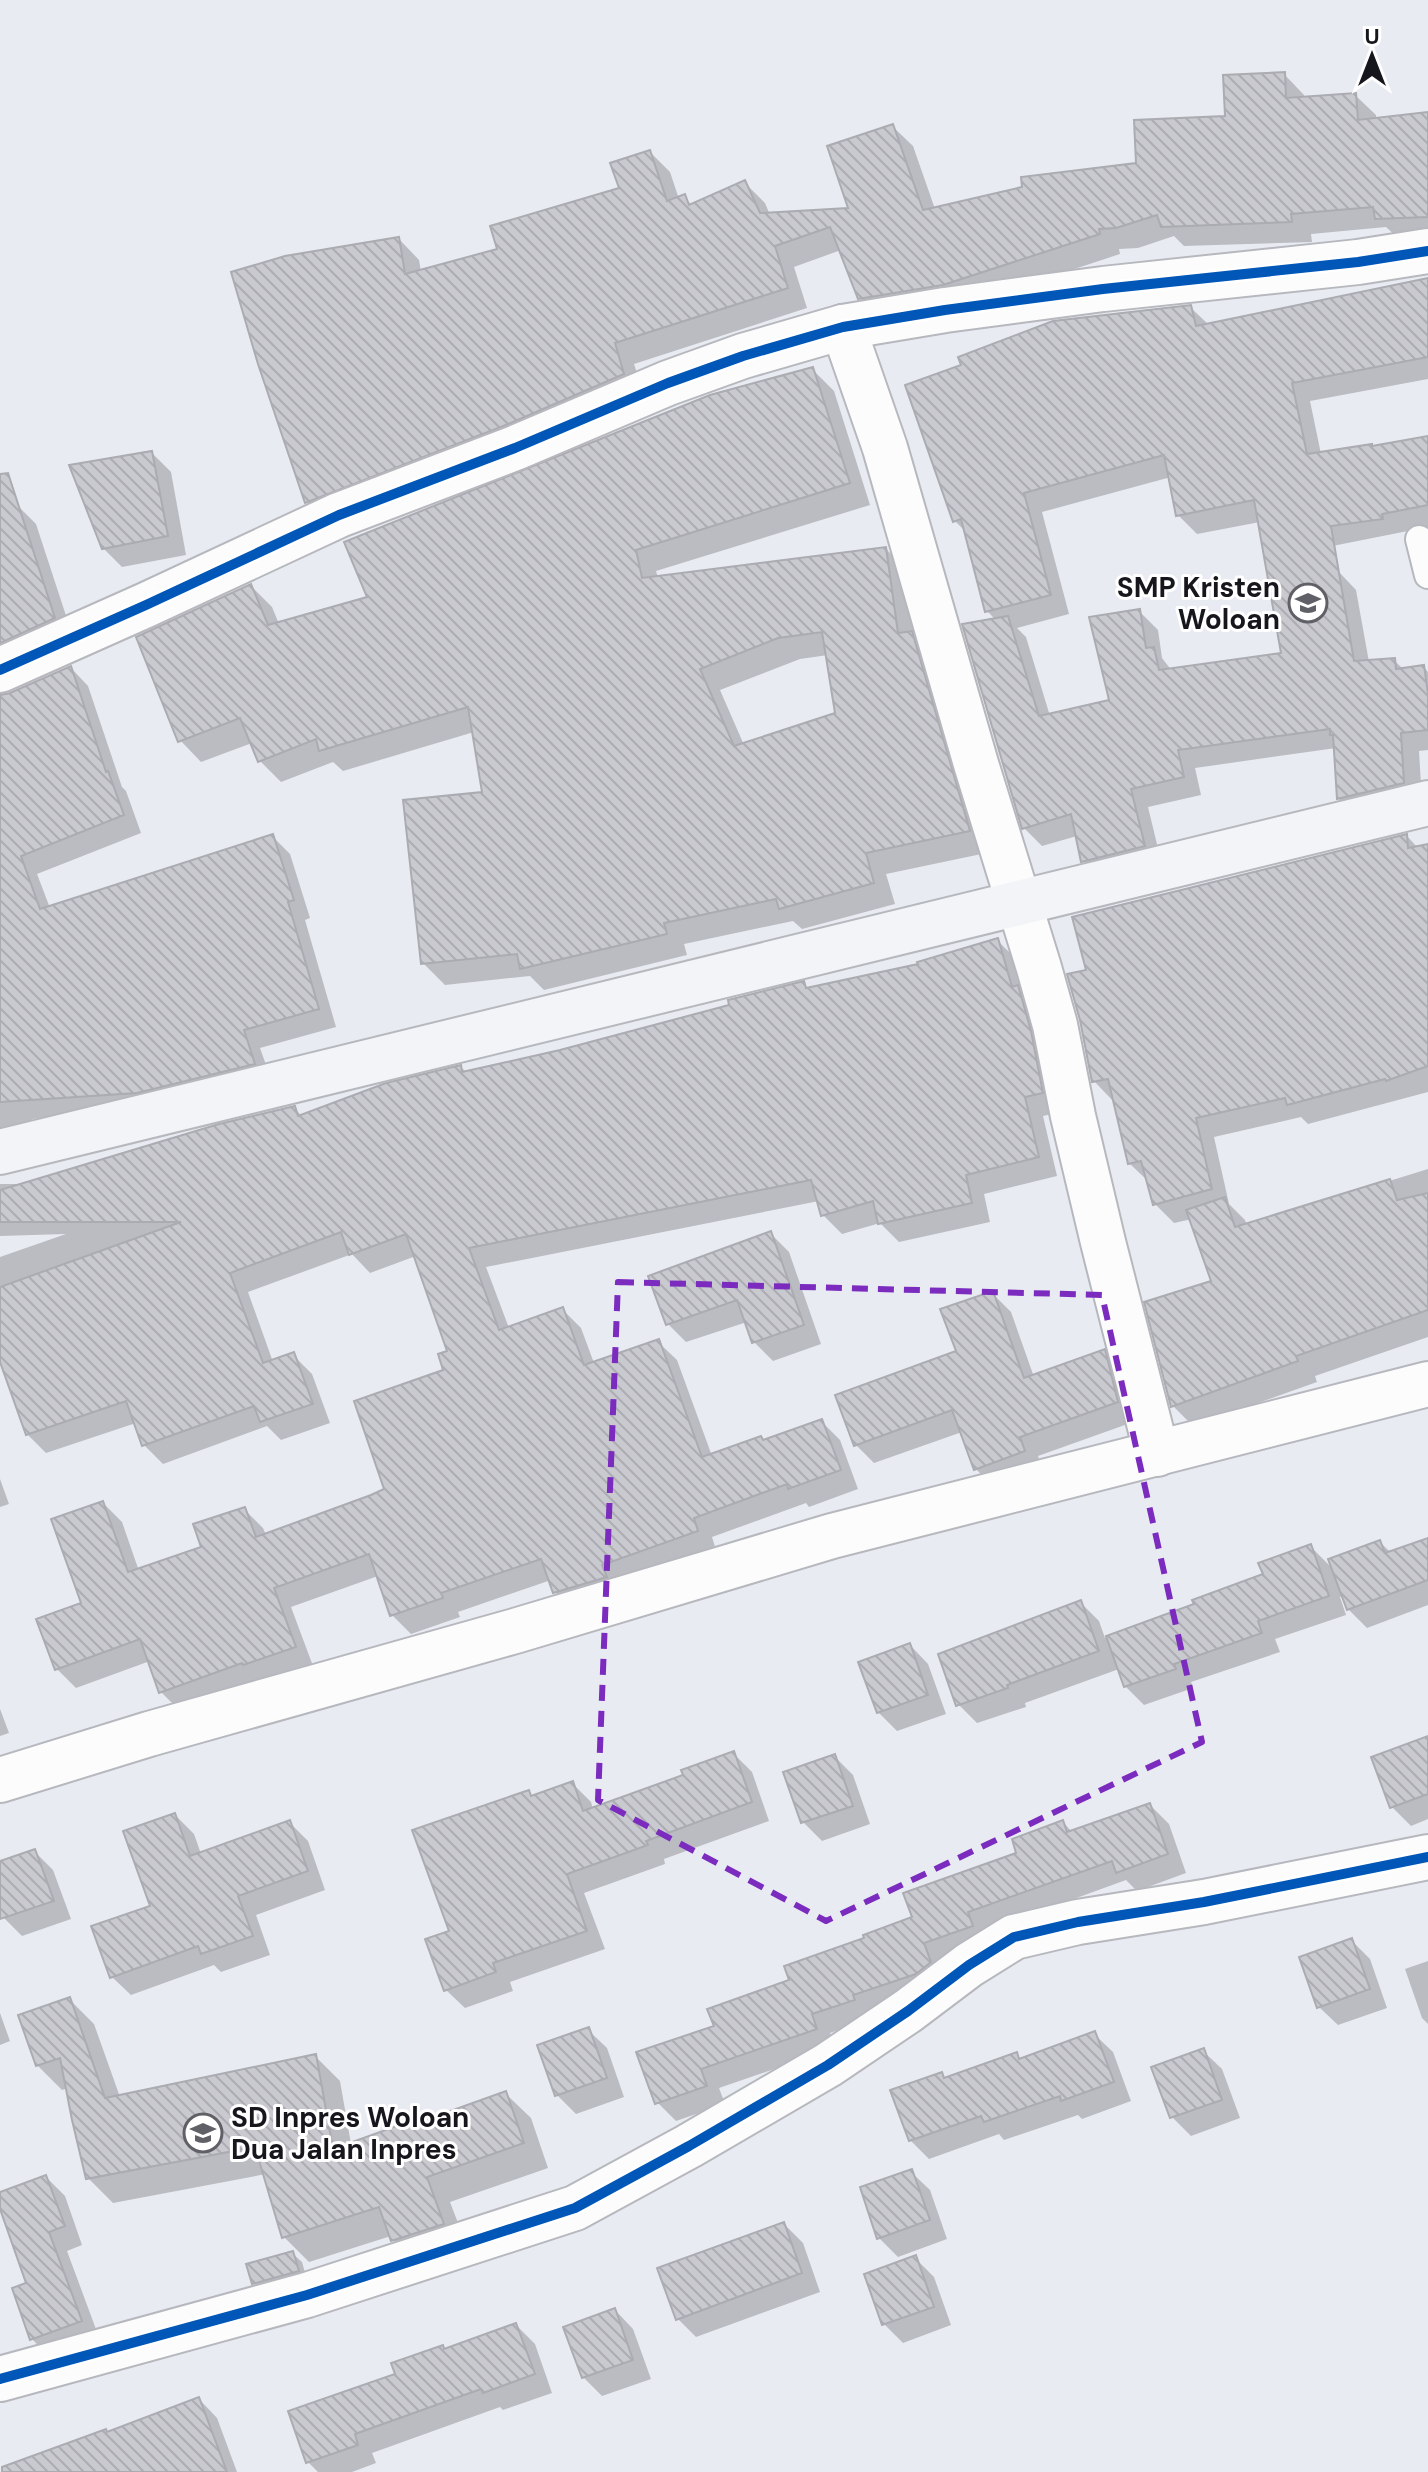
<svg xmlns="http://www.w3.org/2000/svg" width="1428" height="2472" viewBox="0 0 1428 2472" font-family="'DM Sans',sans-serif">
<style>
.shadow{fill:#0003;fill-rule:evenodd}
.building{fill:url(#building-back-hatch);stroke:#ababb2;stroke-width:2;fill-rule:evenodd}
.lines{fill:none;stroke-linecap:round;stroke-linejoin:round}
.service-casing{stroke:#b6b8be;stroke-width:30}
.minor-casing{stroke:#b6b8be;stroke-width:48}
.secondary-casing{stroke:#b6b8be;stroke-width:48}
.service{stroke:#fcfcfd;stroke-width:26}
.minor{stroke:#fcfcfd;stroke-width:44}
.secondary{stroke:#f2f4f8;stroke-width:44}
.cycleway-casing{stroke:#fff;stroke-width:15}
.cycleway{stroke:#0057b8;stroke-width:10}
.marked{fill:none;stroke:#7b2cbf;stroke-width:6;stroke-dasharray:16 10;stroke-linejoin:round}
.labels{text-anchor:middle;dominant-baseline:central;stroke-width:6;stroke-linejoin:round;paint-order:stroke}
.poi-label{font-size:28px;font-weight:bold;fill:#16171c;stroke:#fff;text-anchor:end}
</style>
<defs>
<pattern id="building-back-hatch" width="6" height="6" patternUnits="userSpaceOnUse" patternTransform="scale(2)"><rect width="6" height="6" fill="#c9c9d0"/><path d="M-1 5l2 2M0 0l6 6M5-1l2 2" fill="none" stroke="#acacb2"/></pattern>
</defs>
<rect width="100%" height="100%" fill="#e9ebf3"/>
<!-- shadow -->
<g class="shadow">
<path d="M1284,74L1304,95L1305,99L1355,95L1376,115V120L1428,114V237L1398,238L1386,227L1311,234L1312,242L1184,246L1174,236L1138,248L1119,249L1120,254L965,305L880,319L859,298L841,250L794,267L807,308L634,364L644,395L328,522L307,502L399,239L419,260L421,272L500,251L621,189L650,152L670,172L679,199L684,197L693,206L745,183L765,203L770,215L850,210L892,126L913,146L935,209L1138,164L1227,118Z"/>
<path d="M1428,280V379L1310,401L1321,454L1428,437V527L1282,556L1260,522L1197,534L1178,515L1171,477L1042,512L1069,614L1017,628L1026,637L1050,716L1111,702L1139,611L1158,630L1162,658L1172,671L1283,654L1338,571L1356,590L1369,662L1394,660L1404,670L1424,667L1428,672V750L1419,751L1422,801L1357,817L1339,799L1336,748L1195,768L1201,795L1148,807L1162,865L1101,879L1083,861L1077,836L1042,846L1024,828L996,620L987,611L966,532L954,520L1190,307L1209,325Z"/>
<path d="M812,369L834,391L870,505L656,571L658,578L886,549L907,570L916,638L933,655L991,852L886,874L895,904L802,929L793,921L684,944L687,955L544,990L530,976L445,985L423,963L484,794L474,732L343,771L333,762L281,782L260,761L252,743L201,762L180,740L251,586L272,607L279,624L370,598ZM828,655L838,715L744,745L720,690L800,659Z"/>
<path d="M152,453L171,472L186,555L122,567L103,548Z"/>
<path d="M17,505L36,524L73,637L0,666V508Z"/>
<path d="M71,668L88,686L122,787L126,791L141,833L37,874L50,908L272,836L290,854L310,918L305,920L336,1027L260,1048L272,1082L156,1110L32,1119L33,1126L0,1129V696L11,695Z"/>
<path d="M1407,836L1417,847L1428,844V1092L1308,1124L1301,1117L1214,1137L1229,1204L1245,1220L1247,1225L1428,1169V1337L1315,1376L1317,1382L1193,1426L1173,1406L1214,1282L1192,1219L1174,1223L1155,1204L1149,1182L1129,1163L1115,1100L1113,1101L1094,1081L1088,972Z"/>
<path d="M997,940L1016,959L1061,1112L1043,1116L1057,1176L984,1194L990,1222L899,1242L880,1223L842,1234L823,1215L819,1201L486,1267L509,1328L562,1309L581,1328L594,1363L658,1342L677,1360L712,1456L764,1442L821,1421L840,1440L858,1489L809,1507L806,1503L712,1537L716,1550L574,1611L555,1592L551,1580L458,1612L460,1617L411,1634L392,1615L378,1576L291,1607L313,1666L180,1711L161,1692L150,1661L76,1688L57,1669L84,1604L103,1503L122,1522L139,1571L203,1549L244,1509L263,1528L266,1535L386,1490L446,1371L450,1352L416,1256L370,1273L352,1254L248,1292L273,1362L293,1355L312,1374L330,1423L281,1440L267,1426L163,1464L144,1445L136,1423L46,1453L27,1434L0,1360V1257L66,1234L0,1236V1184H29L294,1108L303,1117L461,1067L467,1073L560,1051L732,1006L803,983L809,990L920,966Z"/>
<path d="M771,1234L789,1252L821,1344L773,1361L754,1342L747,1322L686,1342L668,1324Z"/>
<path d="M992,1293L1011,1312L1034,1377L1104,1352L1123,1370L1136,1421L1038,1456L1043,1470L994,1488L976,1469L962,1432L874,1463L856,1445L958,1353Z"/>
<path d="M0,1479L9,1504L0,1507Z"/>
<path d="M1428,1540V1605L1367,1628L1348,1609L1343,1595L1340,1597L1346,1615L1275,1639L1280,1652L1191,1682L1193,1688L1144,1705L1125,1686L1119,1669L1025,1703L1026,1707L977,1723L958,1704L1080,1602L1099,1621L1105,1638L1196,1605L1265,1576L1310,1546L1334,1570L1380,1542L1391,1553Z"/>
<path d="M910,1645L928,1664L946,1714L897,1731L878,1712Z"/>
<path d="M0,1709L9,1733L0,1736Z"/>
<path d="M1428,1744V1819L1411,1826L1392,1807Z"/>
<path d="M733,1753L752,1772L769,1821L664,1859L665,1864L584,1893L605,1949L510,1982L513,1991L465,2008L446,1990L452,1932L529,1792L534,1797L572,1783L591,1802L593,1809L686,1776Z"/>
<path d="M834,1756L853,1775L870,1824L822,1841L803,1822Z"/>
<path d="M1150,1805L1169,1824L1186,1873L1137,1891L1126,1880L986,1931L872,2018L830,2033L835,2048L719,2088L725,2104L676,2121L657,2102L716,2027L792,1981L866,1939L914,1918L1019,1854L1063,1822L1072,1832Z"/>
<path d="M175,1815L194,1834L201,1854L289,1822L308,1841L325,1890L256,1915L270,1955L221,1972L214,1965L131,1995L112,1977L153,1907Z"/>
<path d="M34,1851L53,1870L71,1919L22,1936L3,1917L0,1909V1863Z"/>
<path d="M1351,1940L1370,1959L1387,2008L1338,2025L1319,2007Z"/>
<path d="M1428,1961V2024L1422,2018L1405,1969Z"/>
<path d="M69,1999L94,2024L120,2097L315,2056L340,2081L351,2144L419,2125L506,2094L531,2118L548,2168L450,2202L468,2249L418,2265L393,2240L391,2236L309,2262L284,2237L266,2174L113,2203L88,2178L68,2088L62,2090L37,2065Z"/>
<path d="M0,2013L10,2041L0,2045Z"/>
<path d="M588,2030L607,2048L624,2097L576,2114L557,2095Z"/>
<path d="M1094,2034L1113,2052L1131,2101L1082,2119L1078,2115L1004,2140L999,2134L929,2159L910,2140L942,2074L947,2080L1017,2055L1022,2060Z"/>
<path d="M1203,2051L1222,2069L1240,2118L1191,2136L1172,2117Z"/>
<path d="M911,2172L930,2190L947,2239L898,2257L879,2238Z"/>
<path d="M46,2177L65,2196L82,2245L67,2251L100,2340L50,2358L32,2339L29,2284L0,2203V2194Z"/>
<path d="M784,2224L803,2243L820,2292L696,2337L677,2318Z"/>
<path d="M292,2253L302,2262L307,2280L263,2292L254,2283Z"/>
<path d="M915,2258L934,2277L951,2325L903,2343L884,2324Z"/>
<path d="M615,2310L633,2329L651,2379L602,2396L583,2377Z"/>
<path d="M516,2325L535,2344L552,2393L503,2410L500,2407L372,2453L376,2463L352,2472H318L308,2462L398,2375L442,2347L446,2351Z"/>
<path d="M199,2399L217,2418L237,2472H65L107,2434Z"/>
</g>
<!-- building -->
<g class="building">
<path d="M1285,72L1286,98L1356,93L1358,120L1428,112V217L1375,219L1373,207L1291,214L1292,222L1161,227L1157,215L1116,228L1099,229L1100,234L943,285L858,299L830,227L775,246L788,288L615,343L624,374L506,425L305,503L258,364L231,272L285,256L399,237L405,274L497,249L490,226L619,188L610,163L650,150L667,201L685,194L689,205L745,180L760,213L848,208L827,146L893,124L923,210L1022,187L1021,177L1136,163L1134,120L1225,116L1223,75Z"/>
<path d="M1428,278V357L1292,383L1307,454L1372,444V446L1428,436V505L1382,514L1383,519L1331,526L1354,661L1395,658L1396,669L1424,665L1428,694V730L1401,733L1404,783L1337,799L1333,735H1330V729L1178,750L1184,777L1131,789L1145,846L1081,862L1071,814L1022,829L962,624L1008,616L1039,716L1109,700L1089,617L1140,609L1146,648L1154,647L1159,670L1281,653L1254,500L1176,516L1164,455L1024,493L1051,595L985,612L961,519L953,522L905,385L961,365L958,357L1053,321L1191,305L1196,326Z"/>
<path d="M813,367L850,483L636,550L642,578L886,547L898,633L912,631L970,831L866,853L874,883L779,909L776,899L664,923L667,934L520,969L517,954L421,964L403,800L482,792L468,707L319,751L316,739L258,762L240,718L178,742L136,637L251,584L268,625L367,597L344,542L710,395ZM822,632L835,713L734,746L700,669L778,638Z"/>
<path d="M152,451L168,536L102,549L69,465Z"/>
<path d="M8,473L55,618L0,643V474Z"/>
<path d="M71,666L106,772L108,771L124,815L21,856L40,909L273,834L294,900L288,902L319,1009L244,1030L255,1064L137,1093L0,1102V695L10,693Z"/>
<path d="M1407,834L1408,848L1428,844V1066L1386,1081L1385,1079L1287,1105L1285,1098L1196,1118L1212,1189L1153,1205L1141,1161L1128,1164L1108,1079L1092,1082L1080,1020L1067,974L1086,970L1072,917Z"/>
<path d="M998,938L1012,987L1018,985L1031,1031L1043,1093L1025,1097L1039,1157L966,1175L972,1203L878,1224L873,1201L821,1216L811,1180L469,1248L499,1330L563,1307L584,1365L659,1339L702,1457L761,1436L763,1440L822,1419L841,1470L788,1489L787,1484L694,1518L698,1531L602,1565L607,1577L553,1593L541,1559L441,1593L443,1598L390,1616L369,1554L274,1588L296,1647L243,1665L242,1663L159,1693L140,1639L55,1670L36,1619L81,1603L51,1519L103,1501L128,1572L201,1547L193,1524L245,1507L256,1537L371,1495L384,1489L354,1401L443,1370L438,1354L447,1351L406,1234L349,1255L341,1232L230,1273L263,1363L294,1352L313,1404L260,1422L254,1406L142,1446L126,1401L26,1435L0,1362V1287L181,1222H0V1190L219,1124L295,1106L298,1116L386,1083L461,1065L462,1072L560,1050L729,1005L728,1000L804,981L806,988L918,964L917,962Z"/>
<path d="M1390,1179L1397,1200L1428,1193V1310L1296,1356L1298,1361L1171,1407L1144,1302L1211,1281L1186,1210L1225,1197L1235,1227Z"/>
<path d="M771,1231L804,1325L752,1343L737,1300L666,1325L648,1276Z"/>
<path d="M993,1291L1024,1378L1105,1349L1118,1402L1020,1437L1025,1451L974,1470L952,1410L854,1446L835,1395L956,1351L940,1309Z"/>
<path d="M1428,1538V1580L1347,1610L1328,1559L1380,1540L1385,1553Z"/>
<path d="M1311,1544L1329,1596L1258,1621L1262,1633L1174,1664L1176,1669L1124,1687L1106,1636L1194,1604L1192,1600L1263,1574L1258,1563Z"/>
<path d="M1081,1600L1099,1651L1007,1685L1008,1688L956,1706L938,1654Z"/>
<path d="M910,1643L928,1695L877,1713L858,1662Z"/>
<path d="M1428,1736V1794L1390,1808L1371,1757Z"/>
<path d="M734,1751L752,1802L646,1841L648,1845L567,1874L587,1931L493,1963L496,1972L444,1991L425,1939L449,1931L412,1830L529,1790L531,1796L573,1781L583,1811L683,1775L681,1770Z"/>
<path d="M835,1754L853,1806L801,1823L783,1772Z"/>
<path d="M1150,1803L1168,1854L1116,1873L1112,1861L968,1912L973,1926L924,1943L931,1962L916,1974L853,1995L855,2000L812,2014L817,2029L701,2069L707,2086L655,2104L636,2052L714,2026L707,2009L789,1980L784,1966L864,1938L863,1935L912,1917L903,1893L1016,1853L1012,1839L1063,1820L1067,1832Z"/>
<path d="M175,1813L190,1856L290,1820L308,1871L238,1896L253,1936L201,1954L198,1946L110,1978L91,1926L150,1906L123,1831Z"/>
<path d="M35,1849L54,1901L0,1919V1861Z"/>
<path d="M1352,1938L1370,1989L1317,2008L1299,1957Z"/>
<path d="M70,1997L105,2098L316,2054L333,2149L416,2119L417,2123L506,2091L524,2143L427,2177L444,2224L391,2241L379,2207L282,2238L255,2147L86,2179L72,2120L60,2058L36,2066L18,2015Z"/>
<path d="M589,2027L607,2078L555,2096L537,2045Z"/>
<path d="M1095,2031L1114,2082L1061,2101L1060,2096L984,2122L981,2116L909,2141L890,2090L942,2072L944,2078L1017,2052L1019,2059Z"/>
<path d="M1204,2048L1222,2100L1170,2118L1151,2067Z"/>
<path d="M912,2169L930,2220L877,2239L860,2187Z"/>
<path d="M46,2175L65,2226L49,2232L82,2321L30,2340L12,2288L26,2283L0,2209V2192Z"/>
<path d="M784,2222L802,2273L676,2320L657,2268Z"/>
<path d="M293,2251L299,2271L252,2284L246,2264Z"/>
<path d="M916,2255L934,2307L882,2325L864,2274Z"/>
<path d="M615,2308L633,2360L582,2378L563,2327Z"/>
<path d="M516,2323L535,2374L483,2393L481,2389L355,2434L358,2445L306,2463L288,2411L395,2374L391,2363L443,2345L444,2349Z"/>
<path d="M199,2397L227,2472H2V2467L106,2429L107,2432Z"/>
</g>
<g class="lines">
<!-- service casing -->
<g class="service-casing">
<path id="service" d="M1419,539L1428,575"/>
</g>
<!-- minor casing -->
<g class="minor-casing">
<g id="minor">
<path d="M843,327L885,448L976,764L1039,968L1055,1025L1073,1116L1103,1242L1157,1454"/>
<path d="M0,670L146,605L339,515L515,448L668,383L743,356L843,327L945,310L1103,289L1358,262L1428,251"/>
<path d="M0,1780L149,1734L515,1631L832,1536L1428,1384"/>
<path d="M0,2379L307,2295L575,2208L689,2146L828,2065L908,2011L969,1965L1014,1937L1078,1922L1204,1902L1428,1857"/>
</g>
</g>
<!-- secondary casing -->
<g class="secondary-casing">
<path id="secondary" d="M0,1152L1428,803"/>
</g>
<!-- service -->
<use href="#service" class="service"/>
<!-- minor -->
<use href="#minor" class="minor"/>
<!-- secondary -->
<use href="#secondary" class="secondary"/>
<!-- cycleway casing -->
<g class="cycleway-casing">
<g id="cycleway">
<path d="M0,670L146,605L339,515L515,448L668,383L743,356L843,327L945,310L1103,289L1358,262L1428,251"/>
<path d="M0,2379L307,2295L575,2208L689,2146L828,2065L908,2011L969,1965L1014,1937L1078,1922L1204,1902L1428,1857"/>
</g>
</g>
<!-- cycleway -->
<use href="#cycleway" class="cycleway"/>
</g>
<!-- marked area -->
<path class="marked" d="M618,1282L1102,1295L1202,1742L826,1921L598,1800Z"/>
<!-- icons -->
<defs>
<g id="school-ring" transform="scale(2)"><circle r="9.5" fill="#fff" stroke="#606167" stroke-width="1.5"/><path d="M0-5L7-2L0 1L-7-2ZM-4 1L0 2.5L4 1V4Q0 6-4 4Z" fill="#606167"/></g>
</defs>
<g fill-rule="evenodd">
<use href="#school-ring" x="1308" y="603"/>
<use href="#school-ring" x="203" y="2133"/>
</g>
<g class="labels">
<!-- poi labels -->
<g class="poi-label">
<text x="1280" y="587">SMP Kristen<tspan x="1280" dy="32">Woloan</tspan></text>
<text x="231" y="2117" text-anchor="start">SD Inpres Woloan<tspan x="231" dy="32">Dua Jalan Inpres</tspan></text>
</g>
</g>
<!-- north arrow -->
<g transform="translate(1372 56)" stroke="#ffffff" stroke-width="6" paint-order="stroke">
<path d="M0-6L14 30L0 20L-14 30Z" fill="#16171c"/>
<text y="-12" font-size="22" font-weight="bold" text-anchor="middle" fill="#16171c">U</text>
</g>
</svg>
